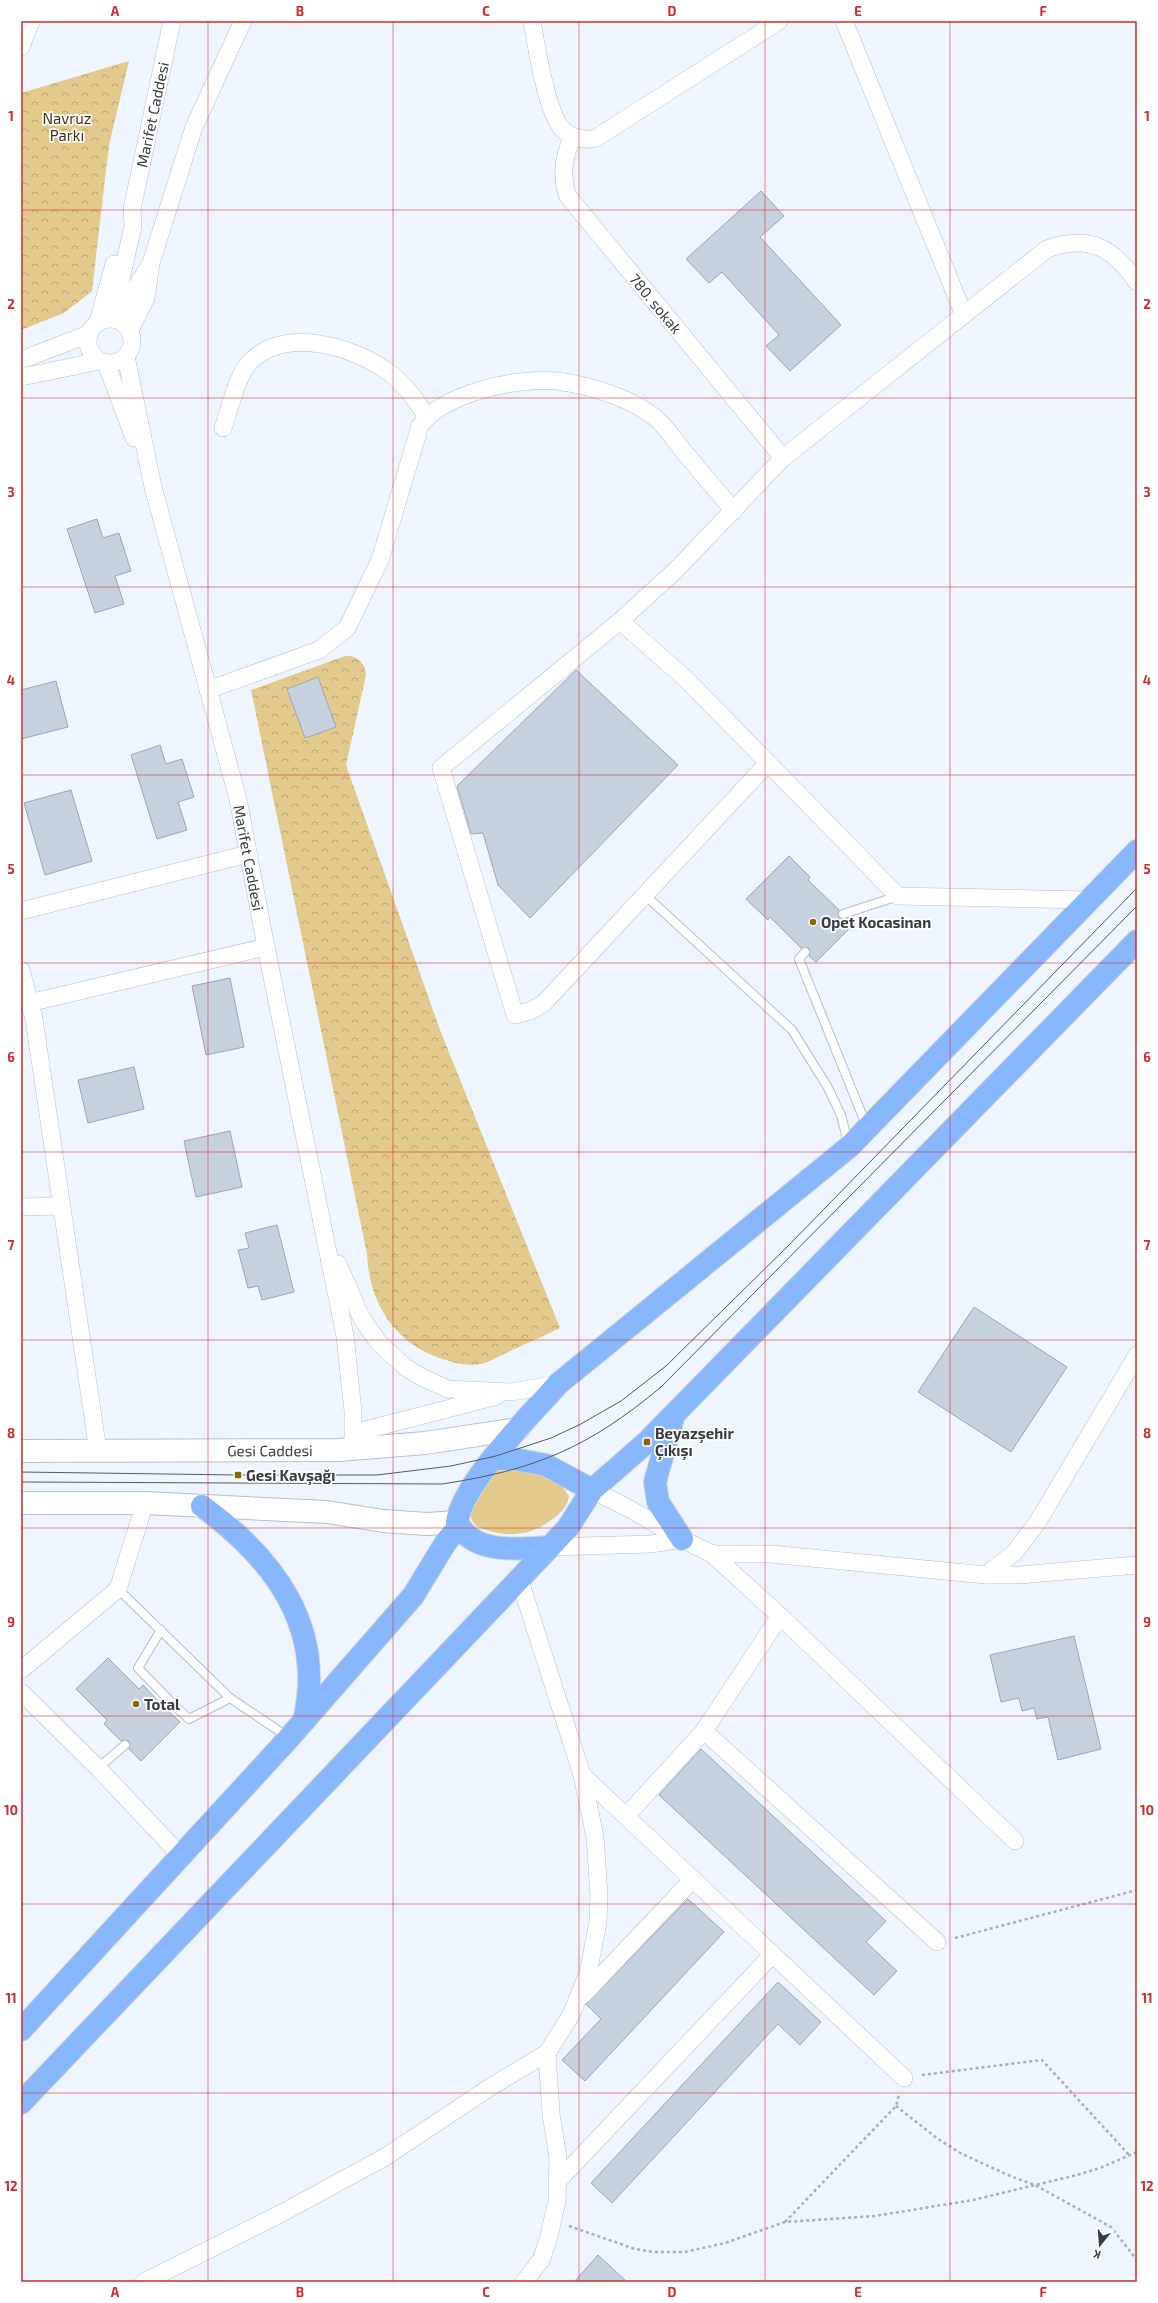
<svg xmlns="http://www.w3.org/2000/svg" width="1158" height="2303" viewBox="0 0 1158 2303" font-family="'Exo 2',sans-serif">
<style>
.grass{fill:#e3c98c}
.park{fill:url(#park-crowns)}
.building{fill:#c6d1e0;stroke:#9ba5b4}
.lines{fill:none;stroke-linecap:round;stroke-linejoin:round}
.lane-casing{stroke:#b5bfcf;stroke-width:10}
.street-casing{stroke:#b5bfcf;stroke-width:18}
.secondary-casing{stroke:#b5bfcf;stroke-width:24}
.highway-casing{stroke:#d3d4d5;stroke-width:24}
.path{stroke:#a7aeb6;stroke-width:2.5;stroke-dasharray:3 3;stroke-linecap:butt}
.lane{stroke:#fff;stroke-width:8}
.street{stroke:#fff;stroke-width:17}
.secondary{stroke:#fff;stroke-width:22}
.highway{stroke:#87b7fc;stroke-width:22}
.tram{stroke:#545960;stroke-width:1}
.grid{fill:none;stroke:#d62828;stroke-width:1;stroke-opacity:0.55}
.poi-dot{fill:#866600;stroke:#fff;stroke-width:1.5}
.labels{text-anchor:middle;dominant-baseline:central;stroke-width:3.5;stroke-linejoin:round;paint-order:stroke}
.street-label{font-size:15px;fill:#373c42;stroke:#fff}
.park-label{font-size:15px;fill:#41320c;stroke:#fff}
.poi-label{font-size:15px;font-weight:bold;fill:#373c42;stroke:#fff;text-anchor:start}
.neatline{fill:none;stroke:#d62828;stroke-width:1.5}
.grid-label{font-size:13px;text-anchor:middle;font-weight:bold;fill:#d62828}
</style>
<defs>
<pattern id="park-crowns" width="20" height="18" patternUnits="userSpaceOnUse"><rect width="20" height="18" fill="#e3c98c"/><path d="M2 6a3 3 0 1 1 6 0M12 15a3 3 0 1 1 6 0" fill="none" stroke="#b9a474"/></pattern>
</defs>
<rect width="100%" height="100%" fill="#eef5ff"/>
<!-- grass -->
<path class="grass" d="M500,1467H527L561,1485L569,1496C568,1505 562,1512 554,1518C529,1538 504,1538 476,1526C474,1523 471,1520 471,1517C468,1507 492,1473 500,1467Z"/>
<!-- park -->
<g class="park">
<path d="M129,61L109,145L92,291L64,313L21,330V93Z"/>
<path d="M345,656C357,655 365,662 366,675L346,765L440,1030L560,1328C541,1337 523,1345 504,1354C497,1357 489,1362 482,1364C471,1366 456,1364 446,1360C396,1346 369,1304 367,1254L251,690Z"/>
</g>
<!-- building -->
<g class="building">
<path d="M761,191L784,216L760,237L841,325L790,371L766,346L779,335L722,272L709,283L686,259Z"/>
<path d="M97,519L103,538L119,533L131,571L115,576L124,604L95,613L67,529Z"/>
<path d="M576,670L678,765L530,918L498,885L483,833L471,834L457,786Z"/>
<path d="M318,677L336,727L305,738L287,689Z"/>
<path d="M56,681L68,727L21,739V690Z"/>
<path d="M160,745L166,764L182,759L194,797L178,802L187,830L157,839L131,755Z"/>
<path d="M71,790L92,861L45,875L24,803Z"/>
<path d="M789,856L810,877L808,880L839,910V918H847L853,925L816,962L809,956V948H801L770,917L768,920L746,899Z"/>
<path d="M230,978L244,1047L206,1055L192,986Z"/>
<path d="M134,1067L144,1109L88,1123L78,1080Z"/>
<path d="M230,1131L242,1187L196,1197L184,1141Z"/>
<path d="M277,1225L294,1292L262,1300L258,1286L248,1288L238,1250L249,1248L245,1233Z"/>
<path d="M974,1307L1067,1367L1011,1452L918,1392Z"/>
<path d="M1074,1636L1101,1749L1058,1760L1048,1717L1037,1719L1034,1708L1022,1711L1019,1698L1001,1702L990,1655Z"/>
<path d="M108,1658L139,1689L143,1685L158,1701L157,1706L158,1709H166L180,1722L141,1761L129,1749L130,1744L129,1741L124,1740L121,1741L104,1724L107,1720L76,1689Z"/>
<path d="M701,1749L886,1921L866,1942L897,1971L874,1995L659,1795Z"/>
<path d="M688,1899L724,1932L585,2081L562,2060L601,2019L586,2004Z"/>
<path d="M778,1982L821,2022L800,2045L778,2024L612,2203L591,2183Z"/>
<path d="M598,2255L627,2282H574Z"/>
</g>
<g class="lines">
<!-- lane casing -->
<g class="lane-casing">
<g id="lane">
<path d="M645,895L792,1030L827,1086L841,1115L848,1143"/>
<path d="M843,914L898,896"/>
<path d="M805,952L799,959L867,1127"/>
<path d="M118,1589L230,1698"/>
<path d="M161,1630L138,1668L168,1699"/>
<path d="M162,1705L168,1699L189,1719L230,1698L288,1737"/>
<path d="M98,1768L125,1745"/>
</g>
</g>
<!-- street casing -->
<g class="street-casing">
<g id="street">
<path d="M532,21C536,45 546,107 560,126C569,138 582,141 596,138L779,21"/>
<path d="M844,21L964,315"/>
<path d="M21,47L31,21"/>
<path id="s1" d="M573,137C563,156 561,174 567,195L783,458"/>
<circle cx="110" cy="341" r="22"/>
<path id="s2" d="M112,319L133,226L132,209L172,21"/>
<path d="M120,321L135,289L148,268"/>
<path d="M98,322L114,264"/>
<path d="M130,330L146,298L151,263L194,127L243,21"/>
<path id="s3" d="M126,357L153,487L238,799L266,947L345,1336L353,1411V1449"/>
<path d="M21,360L89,334"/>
<path d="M106,363L134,438"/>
<path d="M21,377L100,361"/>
<path d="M223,428C230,409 237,374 251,361C286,327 352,346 387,371C404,383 416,400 427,417"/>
<path d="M620,621L441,768L515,1015L530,1011L543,1004L768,763"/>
<path d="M208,690L319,650L347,628L380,560L420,426C443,393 518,377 557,381C588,385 628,397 653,416C665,425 672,437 681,448C698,469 716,490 734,511"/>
<path d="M1087,900L898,896L687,680L620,621L675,571L783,458L1047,249C1090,234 1113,248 1137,282"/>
<path d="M21,911L248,854"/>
<path d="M21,970L34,1019L98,1451"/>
<path d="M29,1003L266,947"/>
<path d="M21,1207L61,1206"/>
<path d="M338,1264L362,1319L379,1343L405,1367L423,1378L448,1389L511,1392L558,1384"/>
<path d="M354,1433L497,1396"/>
<path d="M592,1490L630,1509L682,1539L712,1554L780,1616L1015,1841"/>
<path d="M549,1547L651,1544L682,1539"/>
<path d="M712,1554H771L986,1575H1019L1137,1565"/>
<path d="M986,1575L1014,1553L1037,1523L1137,1355"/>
<path d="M21,1670L118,1589L145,1503"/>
<path d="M21,1692L98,1768L182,1857"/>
<path d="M704,1731L780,1616"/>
<path d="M582,1775L904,2078"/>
<path d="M626,1816L704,1731L937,1942"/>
<path d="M583,1995L693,1879"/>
<path d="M558,2181L773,1954"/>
<path d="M144,2282L282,2213L385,2157L492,2086L547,2053L571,2015L588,1973L598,1922L599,1896L595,1837L582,1775L519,1578"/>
<path d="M524,2282L541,2260L548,2240L557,2201L558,2158L551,2114L547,2053"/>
</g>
</g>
<!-- secondary casing -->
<g class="secondary-casing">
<g id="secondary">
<path id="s4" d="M21,1451L339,1450L425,1443L518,1429"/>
<path d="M21,1503H145L327,1512L383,1521L427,1524L457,1522"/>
</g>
</g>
<!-- highway casing -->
<g class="highway-casing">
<g id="highway">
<path d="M673,1418L655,1482L658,1502L682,1539"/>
<path d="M493,1459H514L546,1465L592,1490"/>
<path d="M202,1506C274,1559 326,1627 304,1721"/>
<path d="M549,1547C518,1549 473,1555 457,1522C463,1482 530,1416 558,1384L849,1147L1137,851"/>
<path d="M21,2030L289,1738L413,1596L446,1542L459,1526"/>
<path d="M21,2103L567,1529L592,1490L647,1442L1137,941"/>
</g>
</g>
<!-- path -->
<g class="path">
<path d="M955,1938L1137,1890"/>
<path d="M922,2075L1042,2060L1130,2156"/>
<path d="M896,2106L938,2139L962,2154L1010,2176L1035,2185L1111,2227L1137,2260"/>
<path d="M785,2222L896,2106L899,2094"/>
<path d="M569,2226L635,2249L653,2252H685L725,2243L785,2222L875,2216L973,2200L1077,2175L1100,2168L1137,2152"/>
</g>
<!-- lane -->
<use href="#lane" class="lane"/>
<!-- street -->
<use href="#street" class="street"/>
<!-- secondary -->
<use href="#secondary" class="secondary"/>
<!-- highway -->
<use href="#highway" class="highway"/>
<!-- tram -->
<g class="tram">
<path d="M21,1472L238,1475H377L451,1466L496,1456L551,1438L579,1425L621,1401L666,1366L788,1246L1137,888"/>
<path d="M21,1482L442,1484C535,1470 588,1448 661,1387L1137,906"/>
</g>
</g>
<!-- grid -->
<path class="grid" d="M208,21V2282M393,21V2282M579,21V2282M765,21V2282M950,21V2282M21,210H1137M21,398H1137M21,587H1137M21,775H1137M21,963H1137M21,1152H1137M21,1340H1137M21,1528H1137M21,1716H1137M21,1904H1137M21,2093H1137"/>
<!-- markers -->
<g class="poi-dot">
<circle cx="813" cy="922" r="4"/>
<rect x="643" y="1438" width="8" height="8" rx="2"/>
<rect x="234" y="1471" width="8" height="8" rx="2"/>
<circle cx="136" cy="1704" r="4"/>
</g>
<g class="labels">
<!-- street labels -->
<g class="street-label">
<text stroke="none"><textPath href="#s2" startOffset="209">Marifet Caddesi</textPath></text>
<text stroke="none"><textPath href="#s1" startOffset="200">780. sokak</textPath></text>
<text stroke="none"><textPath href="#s3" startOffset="516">Marifet Caddesi</textPath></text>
<text stroke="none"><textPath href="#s4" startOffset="249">Gesi Caddesi</textPath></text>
</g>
<!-- park labels -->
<g class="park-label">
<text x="67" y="118">Navruz<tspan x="67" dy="17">Parkı</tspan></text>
</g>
<!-- poi labels -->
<g class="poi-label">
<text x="821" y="922">Opet Kocasinan</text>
<text x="655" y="1433">Beyazşehir<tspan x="655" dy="17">Çıkışı</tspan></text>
<text x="246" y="1475">Gesi Kavşağı</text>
<text x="144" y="1704">Total</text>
</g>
</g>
<!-- border -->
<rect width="1158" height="2303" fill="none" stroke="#ffffff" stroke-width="44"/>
<!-- north arrow -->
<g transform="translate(1100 2245) rotate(197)" stroke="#ffffff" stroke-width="3" paint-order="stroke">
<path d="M0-3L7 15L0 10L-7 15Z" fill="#373c42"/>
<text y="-6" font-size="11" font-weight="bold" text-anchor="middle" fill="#373c42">K</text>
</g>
<rect x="22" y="22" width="1114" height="2259" class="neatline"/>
<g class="grid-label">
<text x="115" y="16">A</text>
<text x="300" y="16">B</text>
<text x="486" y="16">C</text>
<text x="672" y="16">D</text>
<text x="858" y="16">E</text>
<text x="1043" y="16">F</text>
<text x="11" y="121">1</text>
<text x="1147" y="121">1</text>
<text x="11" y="309">2</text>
<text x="1147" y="309">2</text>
<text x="11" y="497">3</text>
<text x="1147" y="497">3</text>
<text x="11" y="685">4</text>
<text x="1147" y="685">4</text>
<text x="11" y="874">5</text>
<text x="1147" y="874">5</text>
<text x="11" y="1062">6</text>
<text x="1147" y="1062">6</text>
<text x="11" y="1250">7</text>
<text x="1147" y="1250">7</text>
<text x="11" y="1438">8</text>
<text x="1147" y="1438">8</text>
<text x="11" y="1627">9</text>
<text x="1147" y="1627">9</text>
<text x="11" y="1815">10</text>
<text x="1147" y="1815">10</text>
<text x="11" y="2003">11</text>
<text x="1147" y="2003">11</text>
<text x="11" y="2191">12</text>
<text x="1147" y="2191">12</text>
<text x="115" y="2297">A</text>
<text x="300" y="2297">B</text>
<text x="486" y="2297">C</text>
<text x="672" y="2297">D</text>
<text x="858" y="2297">E</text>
<text x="1043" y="2297">F</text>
</g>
</svg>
